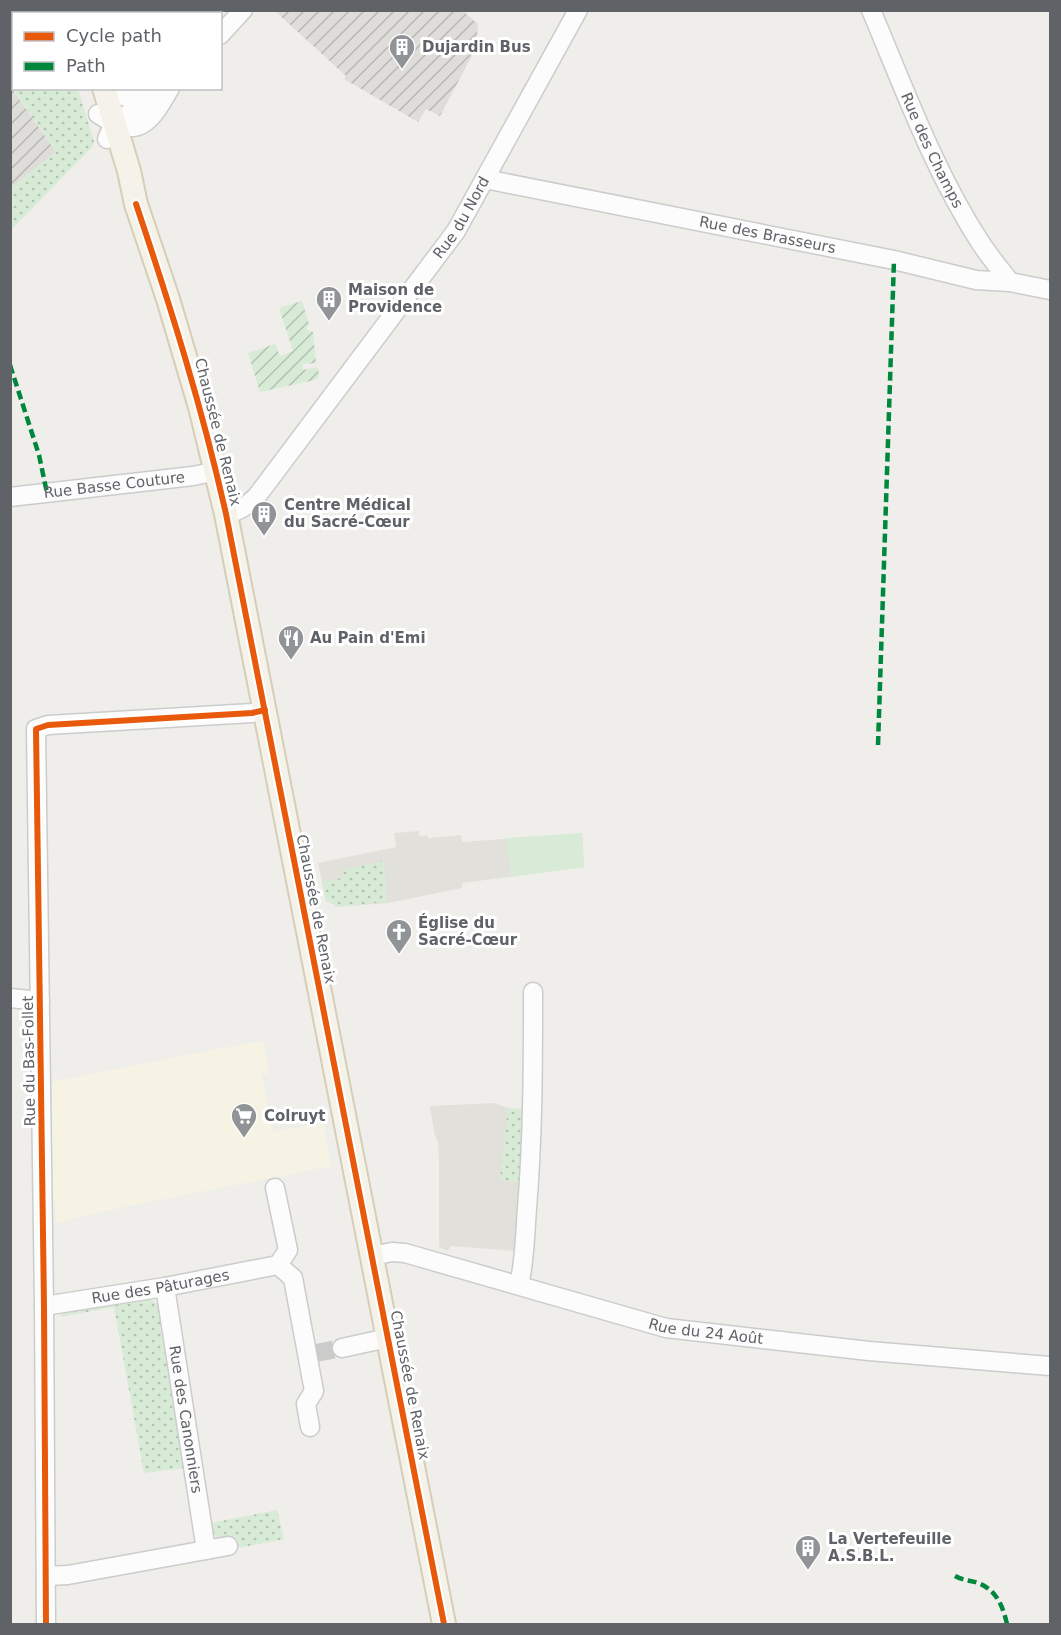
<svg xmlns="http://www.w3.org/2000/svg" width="1061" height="1635" viewBox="0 0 1061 1635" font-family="'DejaVu Sans',sans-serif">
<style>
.commercial{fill:#f7f3e4}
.industrial{fill:url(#industrial-furrows)}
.education{fill:#e2e0da}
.grass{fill:url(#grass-dots)}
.park{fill:#d8ebd6}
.garden{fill:url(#garden-furrows)}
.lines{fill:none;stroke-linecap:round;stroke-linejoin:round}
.minor-tunnel{stroke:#cbcbca;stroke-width:18;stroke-dasharray:18 9;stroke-linecap:butt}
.minor-casing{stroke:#cbcccc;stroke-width:21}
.major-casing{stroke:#d7ceb8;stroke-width:26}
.minor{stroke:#fdfcfc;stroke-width:18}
.major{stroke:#f4f2e9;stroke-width:22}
.quiet{stroke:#00873e;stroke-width:4.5;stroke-dasharray:9 4.5;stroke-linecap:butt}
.cycleway-casing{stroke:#fff;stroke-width:10}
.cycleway{stroke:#e8590c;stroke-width:6}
.labels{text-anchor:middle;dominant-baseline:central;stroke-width:6;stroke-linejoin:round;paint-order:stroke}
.poi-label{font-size:15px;font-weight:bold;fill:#5f6368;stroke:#fff;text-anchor:start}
.street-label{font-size:15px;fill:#5f6368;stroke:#fff}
</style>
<defs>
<pattern id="industrial-furrows" width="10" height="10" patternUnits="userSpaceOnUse" patternTransform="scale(1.5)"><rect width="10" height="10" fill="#dfddda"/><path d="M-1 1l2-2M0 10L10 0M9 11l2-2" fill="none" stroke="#b8b7b5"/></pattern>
<pattern id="grass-dots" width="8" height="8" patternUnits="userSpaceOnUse" patternTransform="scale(1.5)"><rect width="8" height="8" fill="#d8ebd6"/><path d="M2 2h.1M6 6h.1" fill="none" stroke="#b2c2b1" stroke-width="1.8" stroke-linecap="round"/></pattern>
<pattern id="garden-furrows" width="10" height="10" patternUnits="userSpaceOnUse" patternTransform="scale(1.5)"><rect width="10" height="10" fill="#d8ebd6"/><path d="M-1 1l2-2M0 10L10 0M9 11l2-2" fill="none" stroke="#b2c2b1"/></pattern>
</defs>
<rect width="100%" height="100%" fill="#efeeea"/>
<!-- commercial -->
<path class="commercial" d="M263,1041L269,1073L262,1075L272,1132L323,1123L331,1166L124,1207L56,1223L52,1178V1082L223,1048Z"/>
<!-- industrial -->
<g class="industrial">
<path d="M275,11H463L478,24L476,48L440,116L426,109L418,122L344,79L346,76Z"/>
<path d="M10,86L56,152L11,188H10Z"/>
</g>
<!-- education -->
<g class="education">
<path d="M419,831V836L427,835L428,838L461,835L462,842L582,833L584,867L462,883V888L388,903L335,907V905L326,901L318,863L396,847L394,833Z"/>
<path d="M494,1103L511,1109H525L516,1251L451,1246L448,1251L439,1247V1160L438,1143L436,1137H435L430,1106Z"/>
</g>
<!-- grass -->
<g class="grass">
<path d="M13,58L14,88L78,89L94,141L93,146L11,230V188L56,152L11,86V60Z"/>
<path d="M384,861L387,902L335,907V905L326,901L322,881L343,878L342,870Z"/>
<path d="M508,1108L525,1109L523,1183L500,1180Z"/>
<path d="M142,1296C157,1301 159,1305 165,1319L160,1326L180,1447L187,1452L185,1468L144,1473L114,1307L65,1316L62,1317L60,1315L65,1311Z"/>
<path d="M277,1510L284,1539L280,1540L232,1549C219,1539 214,1540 211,1523Z"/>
</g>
<!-- park -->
<path class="park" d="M582,833L584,867L511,877L507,838Z"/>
<!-- garden -->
<path class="garden" d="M302,301L309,324L307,328L308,330L313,332L316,363L303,364V370L318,367L319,376L315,380L260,392L248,353L275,344L280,356L293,351L279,308Z"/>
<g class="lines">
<!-- minor-tunnel -->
<path class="minor-tunnel" d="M316,1353L342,1348"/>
<!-- minor casing -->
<g class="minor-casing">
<g id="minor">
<path id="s1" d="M871,10C904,88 934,171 980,242C989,256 1000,269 1010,282"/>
<path d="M220,35L243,10"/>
<path d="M113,88C124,100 137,101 152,97"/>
<path d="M98,114C138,140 149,125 170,88"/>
<path d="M107,139L114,123L120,118L138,109L153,105L162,96"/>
<path id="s2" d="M485,179L894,260L976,280L1010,282L1050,290"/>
<path id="s3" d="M10,497L193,476L217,471"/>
<path id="s4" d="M226,514C239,511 247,506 257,496L456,231L578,10"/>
<path d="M10,998L40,1001"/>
<path d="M275,1188L288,1250L278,1265L293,1278L314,1391L306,1404L310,1427"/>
<path id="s5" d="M372,1256L392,1252L405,1253L666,1328L869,1351L1050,1366"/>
<path d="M519,1285C525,1260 525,1234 527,1208C533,1136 533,1064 533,992"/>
<path id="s6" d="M165,1287L206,1550"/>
<path id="s7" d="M44,1306L165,1287L278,1265"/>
<path d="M342,1348L388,1338"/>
<path d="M46,1576L68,1575L228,1546"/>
<path d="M46,1624L44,1306L36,729L48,725L252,713L265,710"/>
</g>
</g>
<!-- major casing -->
<g class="major-casing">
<g id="major">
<path d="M66,10L67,14"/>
<path d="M83,10L84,14"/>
<path d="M104,88L129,171L136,204L168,299L200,407L226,514L444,1624"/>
</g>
</g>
<!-- minor -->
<use href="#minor" class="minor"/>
<!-- major -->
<use href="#major" class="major"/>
<!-- quiet -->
<g class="quiet">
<path d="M10,365L39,455L47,493"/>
<path d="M878,745L894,260"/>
<path d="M955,1576C964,1581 970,1580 978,1583C997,1590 1003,1607 1007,1624"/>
</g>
<!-- cycleway casing -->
<g class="cycleway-casing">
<g id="cycleway">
<path d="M136,204C171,308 202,407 226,514L444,1624"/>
<path d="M46,1624L44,1306L36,729L48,725L252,713L265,710"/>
</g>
</g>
<!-- cycleway -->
<use href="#cycleway" class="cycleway"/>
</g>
<!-- icons -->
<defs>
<g id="building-pin" transform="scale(1.35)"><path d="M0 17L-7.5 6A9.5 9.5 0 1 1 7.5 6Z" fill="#919496" stroke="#fff"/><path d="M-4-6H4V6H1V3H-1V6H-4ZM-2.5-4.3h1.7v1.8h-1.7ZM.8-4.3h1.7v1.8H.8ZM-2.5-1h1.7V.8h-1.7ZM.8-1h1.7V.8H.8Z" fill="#fff"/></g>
<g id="restaurant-pin" transform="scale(1.35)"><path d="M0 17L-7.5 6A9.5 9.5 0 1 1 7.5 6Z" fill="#919496" stroke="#fff"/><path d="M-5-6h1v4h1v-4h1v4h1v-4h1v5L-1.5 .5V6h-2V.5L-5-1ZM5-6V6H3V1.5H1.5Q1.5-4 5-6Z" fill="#fff"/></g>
<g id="church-pin" transform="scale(1.35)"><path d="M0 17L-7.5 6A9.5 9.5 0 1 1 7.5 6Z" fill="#919496" stroke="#fff"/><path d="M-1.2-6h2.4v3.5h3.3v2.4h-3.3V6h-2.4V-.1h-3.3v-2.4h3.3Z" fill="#fff"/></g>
<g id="supermarket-pin" transform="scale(1.35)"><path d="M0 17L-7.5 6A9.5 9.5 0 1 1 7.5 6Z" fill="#919496" stroke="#fff"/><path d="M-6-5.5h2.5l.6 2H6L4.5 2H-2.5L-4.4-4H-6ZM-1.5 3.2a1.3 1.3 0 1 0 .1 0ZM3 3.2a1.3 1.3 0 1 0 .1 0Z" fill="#fff"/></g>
</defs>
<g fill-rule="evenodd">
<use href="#building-pin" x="402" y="47"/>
<use href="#building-pin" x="329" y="299"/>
<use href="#building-pin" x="264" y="514"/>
<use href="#restaurant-pin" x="291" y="638"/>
<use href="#church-pin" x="399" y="932"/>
<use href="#supermarket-pin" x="244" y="1116"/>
<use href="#building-pin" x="808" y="1548"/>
</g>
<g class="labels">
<!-- poi labels -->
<g class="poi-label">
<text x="422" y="47">Dujardin Bus</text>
<text x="348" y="290">Maison de<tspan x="348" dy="17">Providence</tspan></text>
<text x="284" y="505">Centre Médical<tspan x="284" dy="17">du Sacré-Cœur</tspan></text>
<text x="310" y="638">Au Pain d'Emi</text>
<text x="418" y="923">Église du<tspan x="418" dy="17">Sacré-Cœur</tspan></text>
<text x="264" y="1116">Colruyt</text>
<text x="828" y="1539">La Vertefeuille<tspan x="828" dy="17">A.S.B.L.</tspan></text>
</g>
<!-- street labels -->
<g class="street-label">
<text stroke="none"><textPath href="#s1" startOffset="153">Rue des Champs</textPath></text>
<text stroke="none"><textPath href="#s4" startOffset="382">Rue du Nord</textPath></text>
<text stroke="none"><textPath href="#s2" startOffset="288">Rue des Brasseurs</textPath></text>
<text transform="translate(218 432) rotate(76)">Chaussée de Renaix</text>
<text stroke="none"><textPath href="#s3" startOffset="105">Rue Basse Couture</textPath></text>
<text transform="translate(316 909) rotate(79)">Chaussée de Renaix</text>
<text transform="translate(29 1061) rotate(-91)">Rue du Bas-Follet</text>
<text stroke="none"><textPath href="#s7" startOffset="118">Rue des Pâturages</textPath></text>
<text stroke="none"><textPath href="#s5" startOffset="345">Rue du 24 Août</textPath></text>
<text transform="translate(410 1385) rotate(79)">Chaussée de Renaix</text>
<text stroke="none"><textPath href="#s6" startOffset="134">Rue des Canonniers</textPath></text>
</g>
</g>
<!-- border -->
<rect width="1061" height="1635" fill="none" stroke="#5f6368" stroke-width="24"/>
<!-- legend -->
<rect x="12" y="12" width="210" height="78" fill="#ffffff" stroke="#bfc1c3" stroke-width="1.5"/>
<rect x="24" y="32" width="30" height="9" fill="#e8590c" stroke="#bfc1c3" stroke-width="1.5"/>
<text x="66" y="42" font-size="18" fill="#5f6368">Cycle path</text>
<rect x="24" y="62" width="30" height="9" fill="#00873e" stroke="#bfc1c3" stroke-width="1.5"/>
<text x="66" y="72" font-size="18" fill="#5f6368">Path</text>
</svg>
